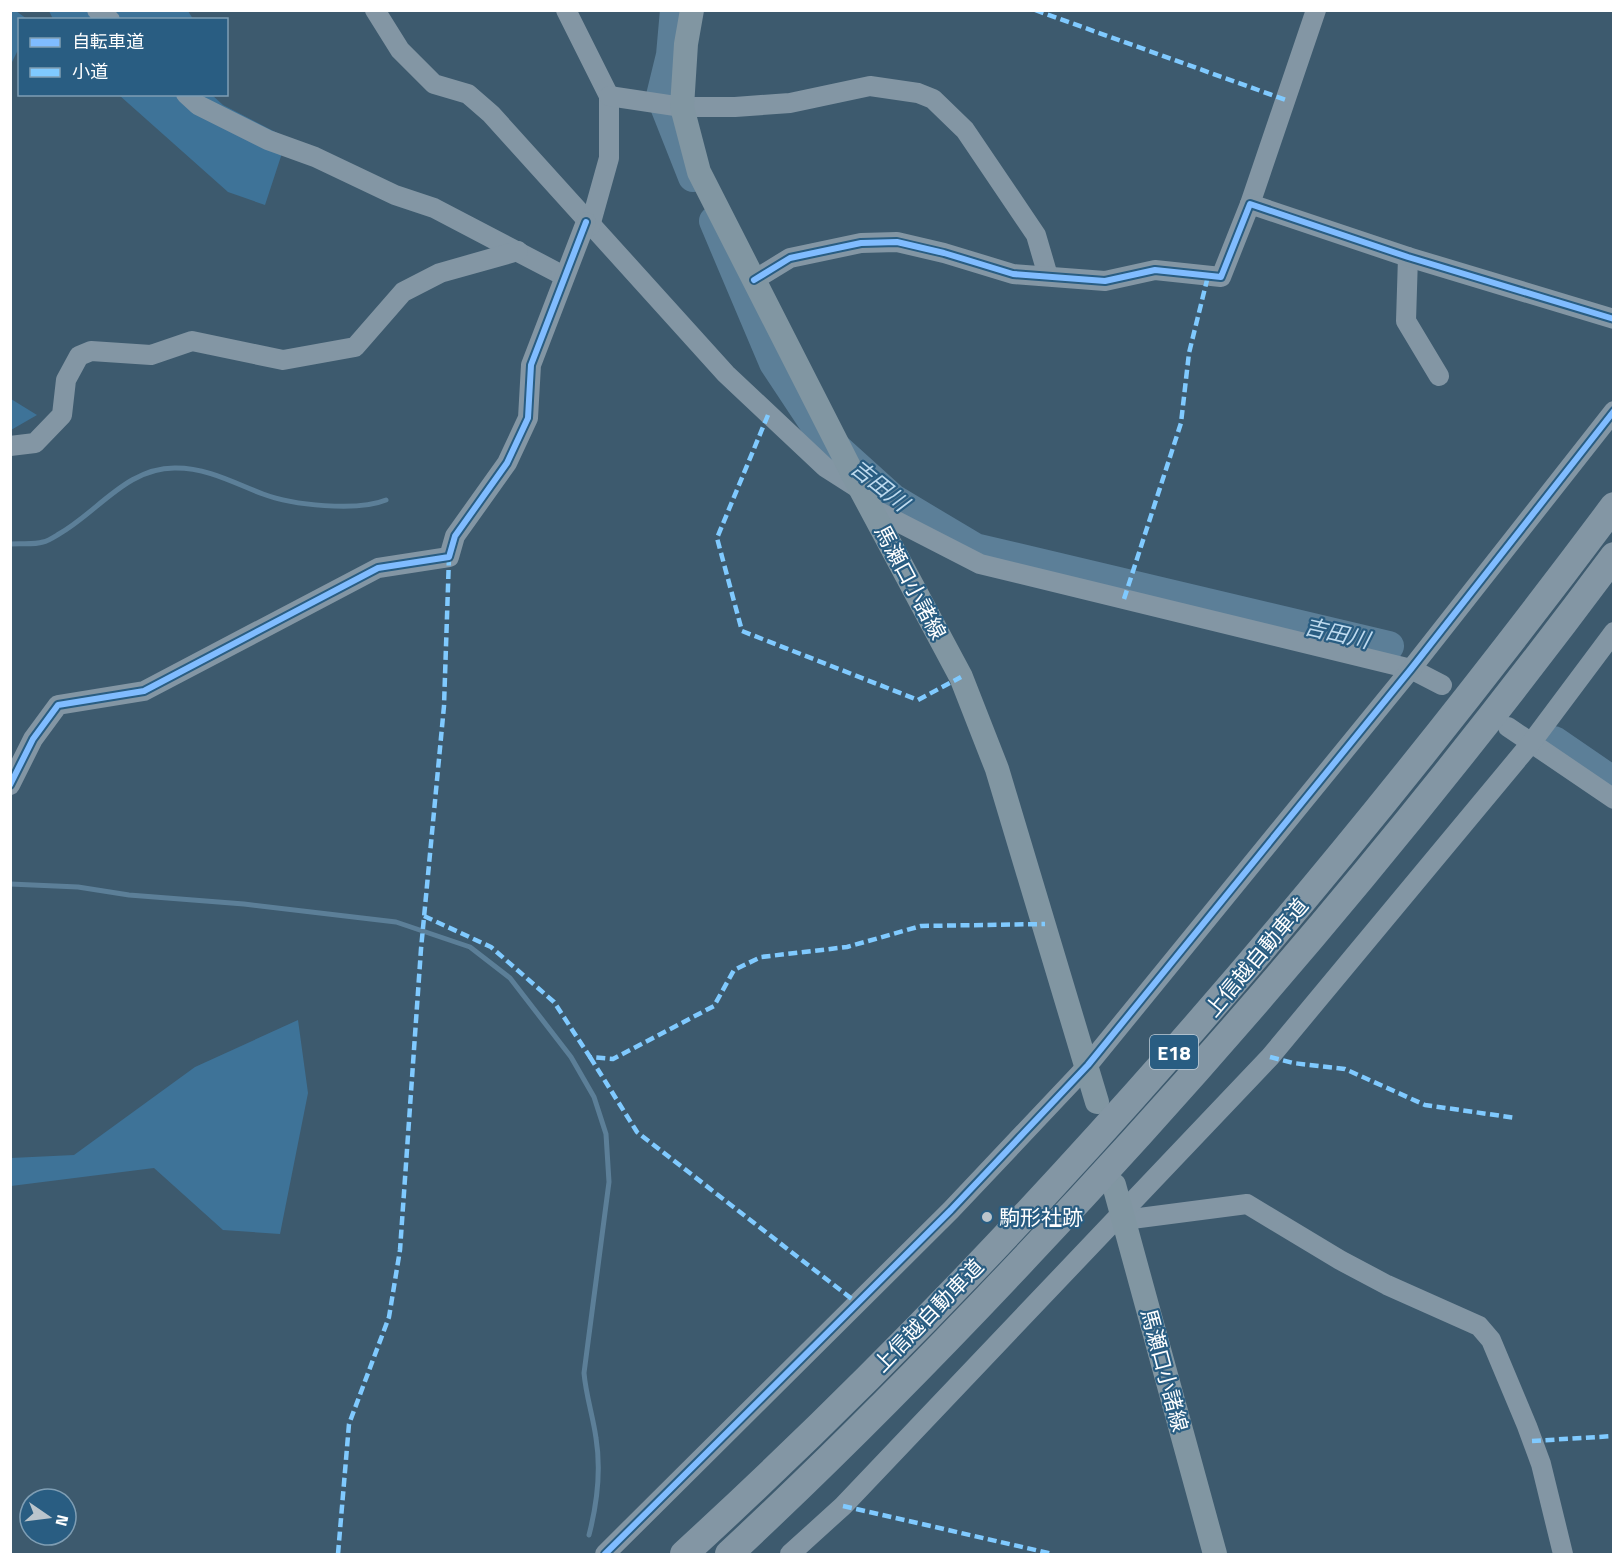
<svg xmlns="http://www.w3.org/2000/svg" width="1624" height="1565" viewBox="0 0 1624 1565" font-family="'Titillium Web','Noto Sans JP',sans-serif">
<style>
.green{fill:#3e7398}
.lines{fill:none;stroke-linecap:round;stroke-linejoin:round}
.stream{stroke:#5c7f98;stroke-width:5}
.river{stroke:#5c7f98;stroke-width:30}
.minor{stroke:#8396a4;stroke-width:20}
.major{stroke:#8196a2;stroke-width:24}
.highway{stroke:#8396a4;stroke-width:28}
.quiet{stroke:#80caff;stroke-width:4.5;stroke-dasharray:9 4.5;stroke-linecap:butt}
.cycleway-casing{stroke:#295d82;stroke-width:10}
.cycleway{stroke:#80bcff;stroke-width:6}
.poi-dot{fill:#bbc5cc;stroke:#295d82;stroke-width:2}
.labels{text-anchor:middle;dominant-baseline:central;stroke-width:4.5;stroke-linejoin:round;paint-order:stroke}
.shield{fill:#295d82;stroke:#bfceda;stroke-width:1.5}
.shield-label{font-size:20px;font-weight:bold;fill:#fff}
.street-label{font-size:21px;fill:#fff;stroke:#295d82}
.poi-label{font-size:21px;fill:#fff;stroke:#295d82;text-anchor:start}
.water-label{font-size:22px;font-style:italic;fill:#bedaee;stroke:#295d82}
</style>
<rect width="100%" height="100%" fill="#3d5a6e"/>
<!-- green -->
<g class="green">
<path d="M11,10L16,11L27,19L20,20L19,48L11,64Z"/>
<path d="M49,11H188L193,19H53Z"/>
<path d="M119,95H212L223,105L287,138L265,205L228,192Z"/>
<path d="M11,399L37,415L11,430Z"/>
<path d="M298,1020L308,1093L280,1234L223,1230L154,1168L11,1186V1158L74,1155L195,1067Z"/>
</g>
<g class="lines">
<!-- stream -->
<g class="stream">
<path d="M10,544C21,543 33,545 43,542C48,541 54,537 59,534C98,512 127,467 176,468C208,468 234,483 263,494C292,505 357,512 386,500"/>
<path d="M10,884L78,887L129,895L244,904L396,922L470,947L510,978L571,1057L594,1097L606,1134L609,1182L584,1373C586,1396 593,1416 596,1438C601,1469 597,1504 589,1535"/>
</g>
<!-- river -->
<g class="river">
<path d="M675,10L671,55L661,96L693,177"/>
<path d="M714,221L774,363L821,434L893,499L975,548L1389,646"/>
<path d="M1554,741L1614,782"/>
</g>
<!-- minor -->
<g class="minor">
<path d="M97,10L110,20"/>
<path d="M375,10L400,50L434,84L468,94L491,114L726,374L825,467L861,490"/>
<path d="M566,10L609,96V158L590,226"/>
<path d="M186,94L198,105L268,140L315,157L395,195L434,208L564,276"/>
<path d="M609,96L682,107H735L790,103L870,86L918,93L933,99L965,130L1036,235L1048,276"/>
<path d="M1250,204L1316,10"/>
<path d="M1408,257L1406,321L1439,376"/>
<path d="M754,280L790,258L861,243L897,242L944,253L1013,274L1105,281L1155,270L1221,277L1250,204L1408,257L1614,319"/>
<path d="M10,446L35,443L62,415L66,380L79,356L91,351L151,355L192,341L283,360L355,347L403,292L440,273L518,251"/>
<path d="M873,509L980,564L1411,669L1442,685"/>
<path d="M1508,727L1614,799"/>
<path d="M10,785L33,739L58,705L144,691L378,568L449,557L455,536L507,463L528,418L531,365L586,222"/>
<path d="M1124,1220L1247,1204L1340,1260L1387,1285L1479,1326L1491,1340L1527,1426L1541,1464L1563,1554"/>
<path d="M605,1554L951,1210L1088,1065L1411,669L1614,411"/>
<path d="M790,1554L843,1506L1270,1057L1531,743L1614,632"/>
</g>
<!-- major -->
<g class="major">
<path d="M692,10L686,44L682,107L699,172L861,490L961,677L997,769L1097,1102"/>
<path d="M1114,1185L1215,1554"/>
</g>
<!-- highway -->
<g class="highway">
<path d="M684,1554C1029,1238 1334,880 1614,506"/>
<path d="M729,1554C830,1460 928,1361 1023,1260C1234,1037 1431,802 1614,556"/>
</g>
<!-- quiet -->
<g class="quiet">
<path d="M1035,10L1286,100"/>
<path d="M768,415L717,538L742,631L918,700L961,677"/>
<path d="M1124,599L1181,423L1189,353L1208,276"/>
<path d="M424,916L491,947L554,1002L590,1057L613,1059L714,1006L734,970L761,957L847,947L921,926L1045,924"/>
<path d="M590,1057L637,1132L857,1303"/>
<path d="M1270,1057L1293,1063L1345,1069L1425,1105L1516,1118"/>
<path d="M1532,1441L1614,1436"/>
<path d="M843,1506L1053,1554"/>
<path d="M338,1554L349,1424L389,1317L400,1250L421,949L444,706L449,557"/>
</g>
<!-- cycleway casing -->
<g class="cycleway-casing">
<g id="cycleway">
<path d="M754,280L790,258L861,243L897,242L944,253L1013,274L1105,281L1155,270L1221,277L1250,204L1408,257L1614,319"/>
<path d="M10,785L33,739L58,705L144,691L378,568L449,557L455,536L507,463L528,418L531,365L586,222"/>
<path d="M605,1554L951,1210L1088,1065L1411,669L1614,411"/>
</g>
</g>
<!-- cycleway -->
<use href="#cycleway" class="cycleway"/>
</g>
<!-- markers -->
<circle class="poi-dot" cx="987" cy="1217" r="6"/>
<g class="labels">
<!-- shield labels -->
<rect class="shield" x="1150" y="1035" width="48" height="34" rx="4.5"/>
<g class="shield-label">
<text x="1174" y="1052">E18</text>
</g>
<!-- street labels -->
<g class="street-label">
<text transform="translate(911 582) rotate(62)">馬瀬口小諸線</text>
<text transform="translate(1256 957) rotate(-50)">上信越自動車道</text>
<text transform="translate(928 1315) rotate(-46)">上信越自動車道</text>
<text transform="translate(1165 1370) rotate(75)">馬瀬口小諸線</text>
</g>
<!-- poi labels -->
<g class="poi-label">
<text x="999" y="1217">駒形社跡</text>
</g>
<!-- water labels -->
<g class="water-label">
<text transform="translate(880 485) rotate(39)">吉田川</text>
<text transform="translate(1337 633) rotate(13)">吉田川</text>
</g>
</g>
<!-- border -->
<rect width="1624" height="1565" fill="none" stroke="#ffffff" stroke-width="24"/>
<!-- legend -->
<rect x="18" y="18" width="210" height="78" fill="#295d82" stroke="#7f9eb4" stroke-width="1.5"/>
<rect x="30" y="38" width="30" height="9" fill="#80bcff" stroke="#7f9eb4" stroke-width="1.5"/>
<text x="72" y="48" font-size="18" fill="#ffffff">自転車道</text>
<rect x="30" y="68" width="30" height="9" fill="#80caff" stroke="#7f9eb4" stroke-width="1.5"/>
<text x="72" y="78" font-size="18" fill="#ffffff">小道</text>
<!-- north arrow -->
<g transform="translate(48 1517) rotate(104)"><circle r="28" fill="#295d82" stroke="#7f9eb4" stroke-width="1.5"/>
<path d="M0-4.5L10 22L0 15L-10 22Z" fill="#bbc5cc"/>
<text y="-9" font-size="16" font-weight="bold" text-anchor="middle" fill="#ffffff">N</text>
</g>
</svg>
